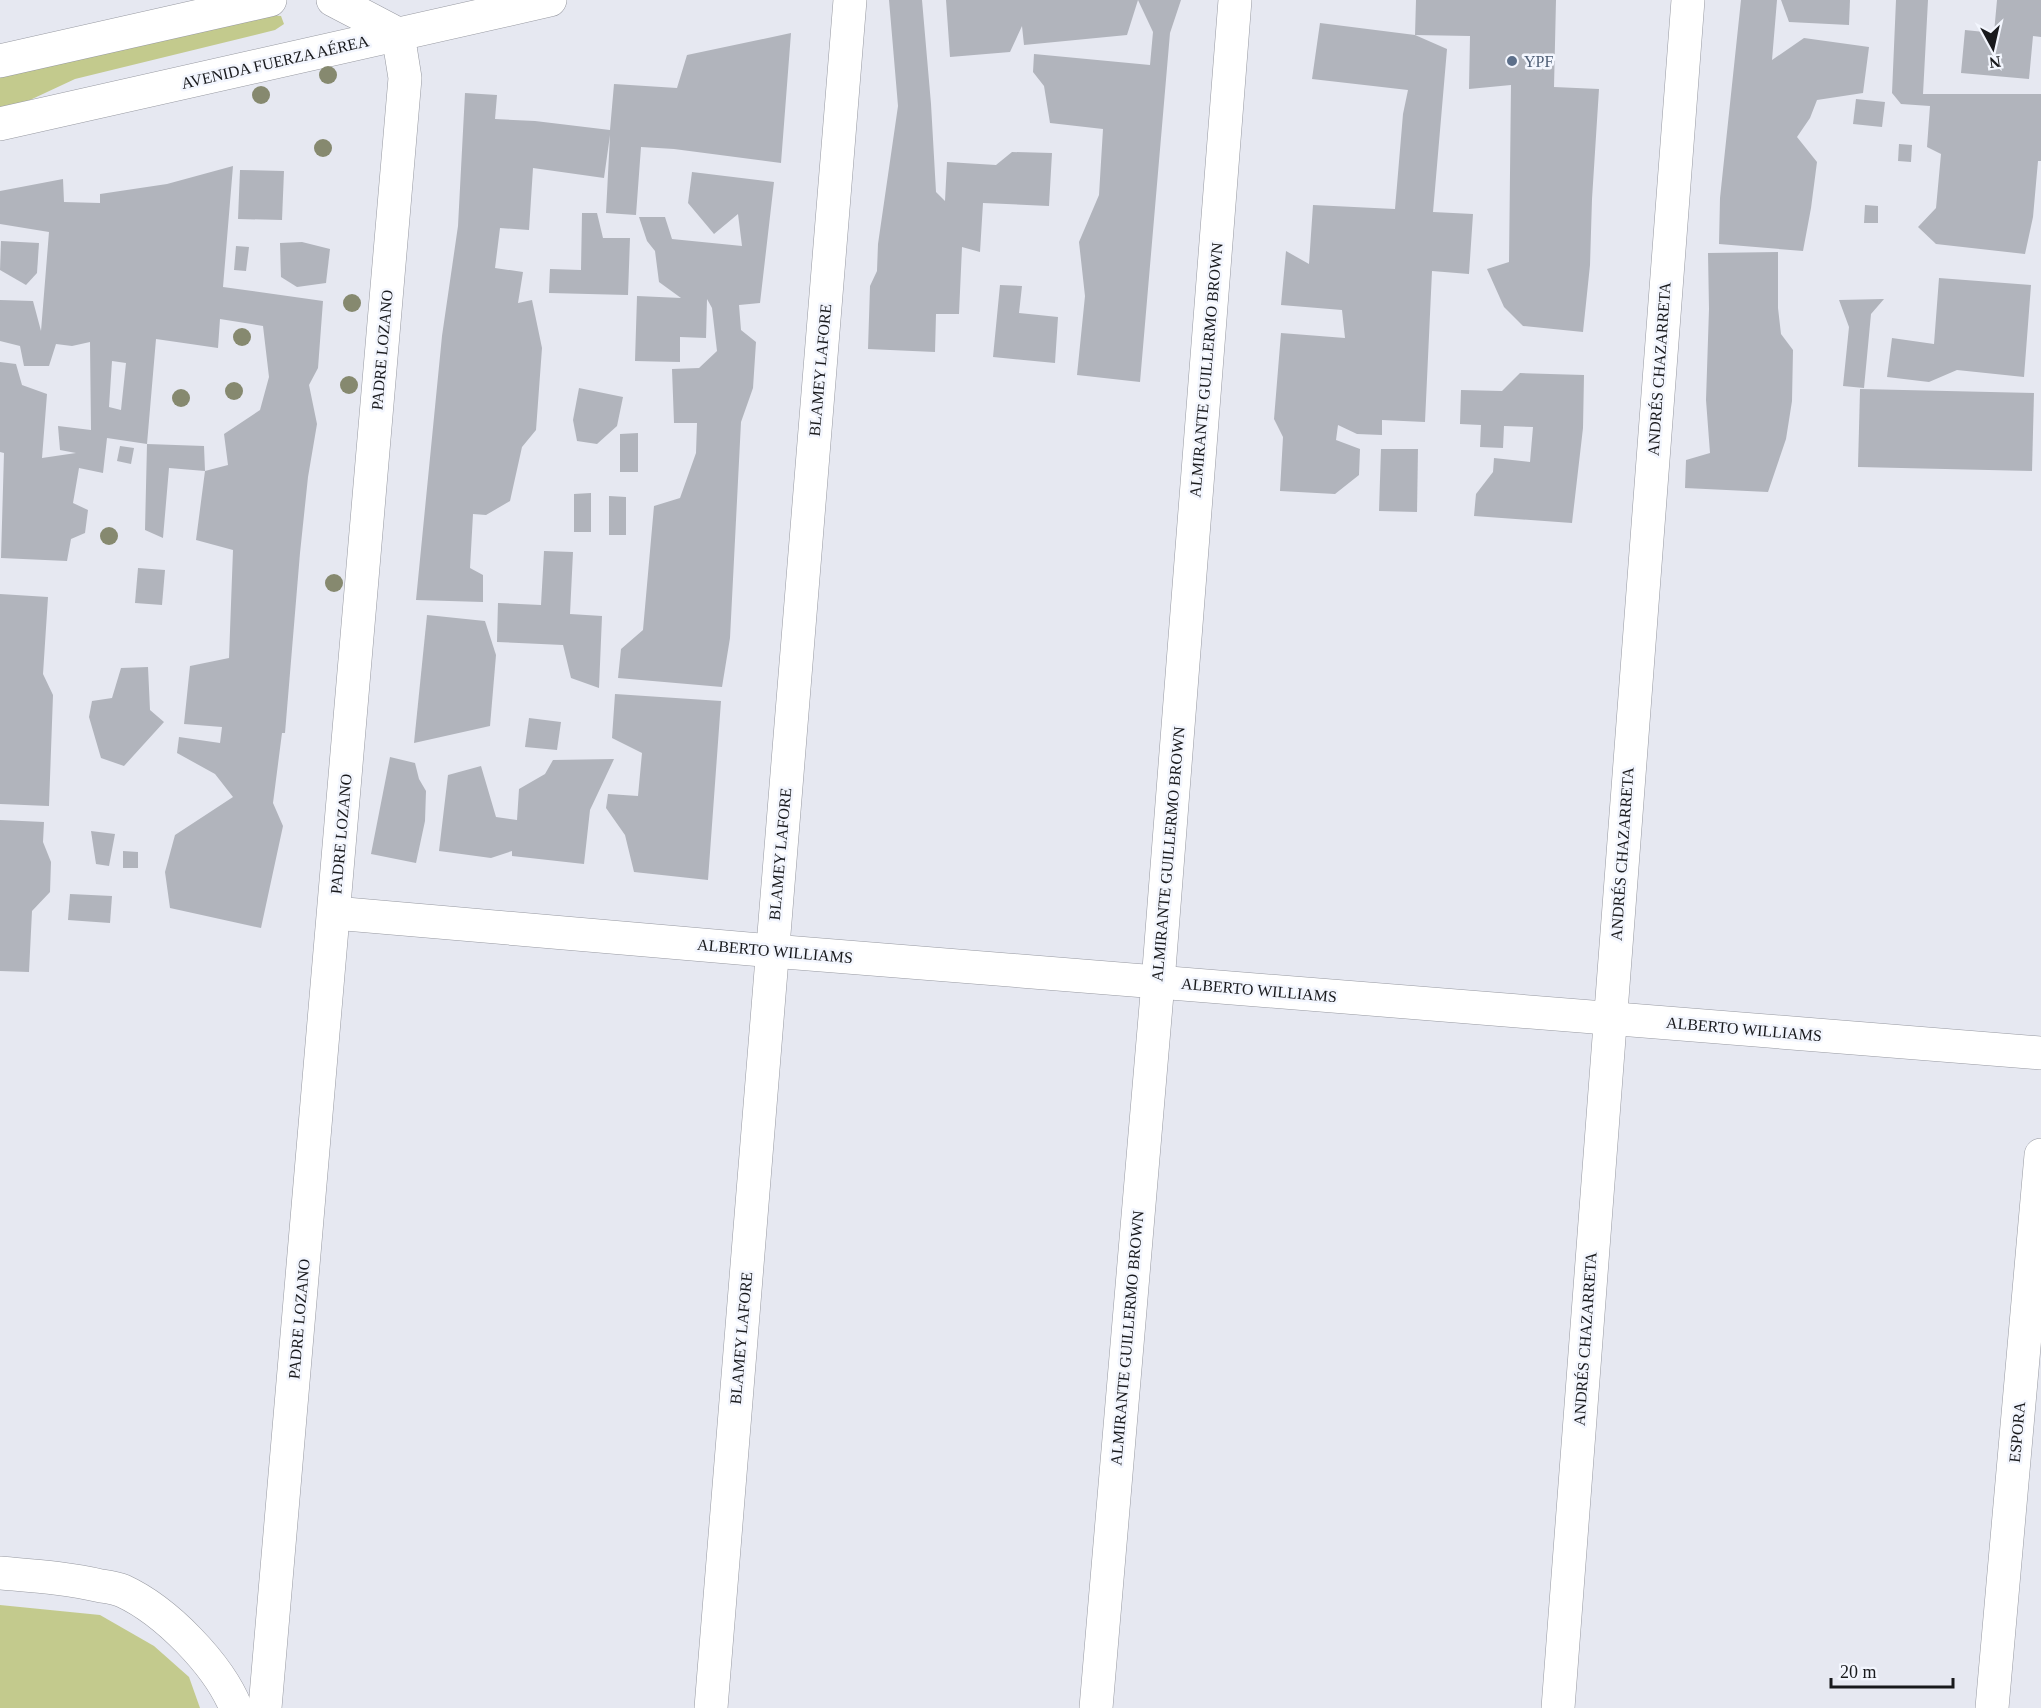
<svg xmlns="http://www.w3.org/2000/svg" width="2041" height="1708" viewBox="0 0 2041 1708" font-family="'Times New Roman',serif">
<style>
.green{fill:#c3ca8d}
.building{fill:#b1b4bc;fill-rule:evenodd}
.lines{fill:none;stroke-linecap:round;stroke-linejoin:round}
.minor-casing{stroke:#9799a1;stroke-width:34}
.major-casing{stroke:#9799a1;stroke-width:34}
.minor{stroke:#fff;stroke-width:33}
.major{stroke:#fff;stroke-width:33}
.tree{fill:#86896f}
.service-dot{fill:#5c6f8a;stroke:#f3f6fe;stroke-width:2}
.labels{text-anchor:middle;dominant-baseline:central;stroke-width:5;stroke-linejoin:round;paint-order:stroke}
.service-label{font-size:16px;fill:#4e5e75;stroke:#f3f6fe;text-anchor:start}
.street-label{font-size:16px;fill:#18191c;stroke:#f3f6fe}
</style>
<rect width="100%" height="100%" fill="#e6e8f1"/>
<!-- green -->
<g class="green">
<path d="M270,15L281,16L284,24L275,30L75,79L0,114V61Z"/>
<path d="M0,1605L100,1615L154,1646L189,1677L200,1708H0Z"/>
</g>
<!-- building -->
<g class="building">
<path d="M889,0H922L931,104L936,192L945,201L947,162L996,165L1012,152L1052,153L1049,206L983,203L980,252L962,247L959,314H936L935,352L868,349L870,286L877,271L878,244L898,106Z"/>
<path d="M946,0H1181L1170,33L1140,382L1077,375L1085,296L1079,242L1099,195L1103,129L1050,123L1044,86L1033,72L1034,54L1150,65L1153,32L1138,0L1127,35L1024,45L1022,26L1010,52L950,57Z"/>
<path d="M1416,0H1556L1554,87L1599,89L1592,199L1590,265L1583,332L1523,326L1504,307L1487,269L1509,262L1511,85L1469,89L1470,36L1415,35Z"/>
<path d="M1741,0H1777L1772,60L1804,38L1869,47L1863,93L1817,100L1810,118L1797,137L1817,162L1811,208L1803,251L1719,244L1720,198Z"/>
<path d="M1781,0H1850L1849,25L1789,22Z"/>
<path d="M1896,0H1928L1923,94H2041V161H2038L2033,217L2025,254L1936,244L1918,227L1936,208L1941,154L1927,147L1930,106L1901,104L1892,93Z"/>
<path d="M1997,0H2041V37L2033,36L2029,79L1961,73L1965,30L1994,33Z"/>
<path d="M1320,23L1415,35L1447,49L1433,212L1473,214L1469,274L1432,271L1425,422L1382,420V435L1357,434L1338,425L1336,440L1360,449L1359,475L1335,494L1280,491L1283,437L1274,419L1281,333L1345,338L1342,310L1281,305L1286,251L1309,264L1313,205L1395,209L1403,114L1408,90L1312,79Z"/>
<path d="M791,33L781,163L674,149L641,147L636,215L606,213L610,135L604,178L533,168L529,230L500,228L495,268L523,272L518,303L532,300L542,348L536,430L522,447L510,501L486,515L473,514L470,568L483,575V602L416,600L442,336L458,226L465,93L497,95L495,119L535,121L610,130L614,84L677,88L687,55Z"/>
<path d="M1856,99L1885,102L1882,127L1853,124Z"/>
<path d="M1899,144L1912,145L1911,162L1898,161Z"/>
<path d="M233,166L223,287L323,301L318,368L309,385L317,424L308,477L300,553L285,733H282L273,803L283,826L261,928L170,908L165,872L175,835L233,797L215,774L177,753L179,737L220,743L222,727L184,724L190,666L229,658L233,550L196,540L205,471L228,465L224,434L260,410L269,377L263,326L220,319L218,348L156,339L147,444L107,438L103,473L79,468L73,503L88,510L85,533L71,539L67,561L1,558L4,453L0,452V362L16,364L22,385L47,394L42,458L76,453L60,450L58,426L91,430L90,342L72,346L56,344L49,366H24L20,346L0,341V300L33,301L41,331L49,232L0,224V191L63,179L64,202L100,203V194L167,184ZM112,361L126,363L121,410L109,407Z"/>
<path d="M240,170L284,171L282,220L238,219Z"/>
<path d="M692,172L774,182L760,303L739,305L741,330L756,342L753,388L741,422L730,638L722,687L618,678L621,649L643,630L654,506L680,498L696,453L697,423H674L672,369L699,368L717,351L712,308L707,299L706,338L680,337V362L635,361L637,296L681,298L659,282L655,251L647,241L639,217H665L672,239L742,246L738,214L714,234L688,203Z"/>
<path d="M1865,205L1878,206V223H1864Z"/>
<path d="M582,213H597L603,238H630L628,295L549,293L550,269L581,270Z"/>
<path d="M1,241L39,243L37,273L26,285L0,270Z"/>
<path d="M302,242L330,249L326,283L297,287L281,277L280,243Z"/>
<path d="M236,246L249,247L246,271L234,270Z"/>
<path d="M1778,252V308L1781,334L1793,350L1792,401L1786,439L1768,492L1685,488L1686,460L1710,453L1706,400L1709,309L1708,253Z"/>
<path d="M1939,278L2031,285L2024,377L1957,370L1929,382L1887,377L1892,338L1934,344Z"/>
<path d="M1000,285L1022,286L1019,313L1058,317L1055,363L993,357Z"/>
<path d="M1884,299L1871,314L1864,388L1843,386L1849,327L1839,300Z"/>
<path d="M1520,373L1584,375L1583,428L1572,523L1474,516L1476,494L1493,472L1494,458L1530,462L1533,427L1504,426L1503,448L1480,447L1481,425L1460,424L1461,390L1502,391Z"/>
<path d="M579,388L623,397L617,426L597,444L577,441L573,420Z"/>
<path d="M1860,389L2034,393L2032,471L1858,467Z"/>
<path d="M638,433V472H620V434Z"/>
<path d="M147,444L204,446L205,471L169,468L163,538L145,530Z"/>
<path d="M120,446L134,448L131,464L117,461Z"/>
<path d="M1381,449H1418L1417,512L1379,511Z"/>
<path d="M591,493V532H574V494Z"/>
<path d="M609,496L626,497V535H609Z"/>
<path d="M544,551L573,552L570,614L602,616L599,688L571,678L563,645L497,642L498,603L541,605Z"/>
<path d="M138,568L165,570L162,605L135,603Z"/>
<path d="M0,594L48,597L43,674L53,695L49,806L0,804Z"/>
<path d="M427,615L485,621L496,655L490,726L414,743Z"/>
<path d="M148,667L150,710L164,722L124,766L101,758L89,717L92,701L112,698L121,668Z"/>
<path d="M615,694L721,701L708,880L634,872L625,835L606,808L608,794L638,796L642,753L612,738Z"/>
<path d="M529,718L561,722L557,750L525,747Z"/>
<path d="M390,757L415,763L419,779L426,791L425,821L416,863L371,854Z"/>
<path d="M614,759L590,810L584,864L512,856V851L491,858L439,851L448,775L481,766L496,817L517,820L519,789L545,774L553,760Z"/>
<path d="M0,820L44,822L43,842L51,862L50,892L32,911L29,972L0,971Z"/>
<path d="M91,831L115,834L109,866L96,864Z"/>
<path d="M123,851L138,852V868H123Z"/>
<path d="M70,894L112,896L110,923L68,920Z"/>
</g>
<g class="lines">
<!-- minor casing -->
<g class="minor-casing">
<g id="minor">
<path d="M334,913L772,951L2041,1053"/>
<path d="M0,1573C34,1576 67,1578 101,1586C108,1587 116,1588 123,1591C166,1611 218,1664 236,1708"/>
<path d="M265,1708L405,78L398,34L333,0"/>
<path d="M711,1708L850,0"/>
<path d="M1096,1708L1158,982L1235,0"/>
<path d="M1558,1708L1688,0"/>
<path d="M1992,1708L2041,1155"/>
</g>
</g>
<!-- major casing -->
<g class="major-casing">
<g id="major">
<path d="M0,61L270,0"/>
<path d="M0,124L550,0"/>
</g>
</g>
<!-- minor -->
<use href="#minor" class="minor"/>
<!-- major -->
<use href="#major" class="major"/>
</g>
<!-- trees -->
<g class="tree">
<circle cx="328" cy="75" r="9"/>
<circle cx="261" cy="95" r="9"/>
<circle cx="323" cy="148" r="9"/>
<circle cx="352" cy="303" r="9"/>
<circle cx="242" cy="337" r="9"/>
<circle cx="349" cy="385" r="9"/>
<circle cx="234" cy="391" r="9"/>
<circle cx="181" cy="398" r="9"/>
<circle cx="109" cy="536" r="9"/>
<circle cx="334" cy="583" r="9"/>
</g>
<!-- markers -->
<circle class="service-dot" cx="1512" cy="61" r="6"/>
<g class="labels">
<!-- service labels -->
<g class="service-label">
<text x="1524" y="61">YPF</text>
</g>
<!-- street labels -->
<g class="street-label">
<text transform="translate(275 62) rotate(-13)">AVENIDA FUERZA AÉREA</text>
<text transform="translate(382 350) rotate(-85)">PADRE LOZANO</text>
<text transform="translate(1659 369) rotate(-86)">ANDRÉS CHAZARRETA</text>
<text transform="translate(820 370) rotate(-85)">BLAMEY LAFORE</text>
<text transform="translate(1206 370) rotate(-85)">ALMIRANTE GUILLERMO BROWN</text>
<text transform="translate(341 834) rotate(-85)">PADRE LOZANO</text>
<text transform="translate(780 854) rotate(-85)">BLAMEY LAFORE</text>
<text transform="translate(1168 854) rotate(-85)">ALMIRANTE GUILLERMO BROWN</text>
<text transform="translate(1622 854) rotate(-86)">ANDRÉS CHAZARRETA</text>
<text transform="translate(775 951) rotate(5)">ALBERTO WILLIAMS</text>
<text transform="translate(1259 990) rotate(5)">ALBERTO WILLIAMS</text>
<text transform="translate(1744 1029) rotate(5)">ALBERTO WILLIAMS</text>
<text transform="translate(299 1319) rotate(-85)">PADRE LOZANO</text>
<text transform="translate(741 1338) rotate(-85)">BLAMEY LAFORE</text>
<text transform="translate(1127 1338) rotate(-85)">ALMIRANTE GUILLERMO BROWN</text>
<text transform="translate(1585 1339) rotate(-86)">ANDRÉS CHAZARRETA</text>
<text transform="translate(2017 1432) rotate(-85)">ESPORA</text>
</g>
</g>
<!-- north arrow -->
<g transform="translate(1993 48) rotate(172)" stroke="#f3f6fe" stroke-width="4.5" paint-order="stroke">
<path d="M0-4.5L10 22L0 15L-10 22Z" fill="#18191c"/>
<text y="-9" font-size="16" font-weight="bold" text-anchor="middle" fill="#18191c">N</text>
</g>
<!-- scale -->
<path d="M1831 1678v9h122v-9" fill="none" stroke="#18191c" stroke-width="3"/>
<text x="1840" y="1678" font-size="18" fill="#18191c" stroke="#f3f6fe" stroke-width="4.5" paint-order="stroke">20 m</text>
</svg>
